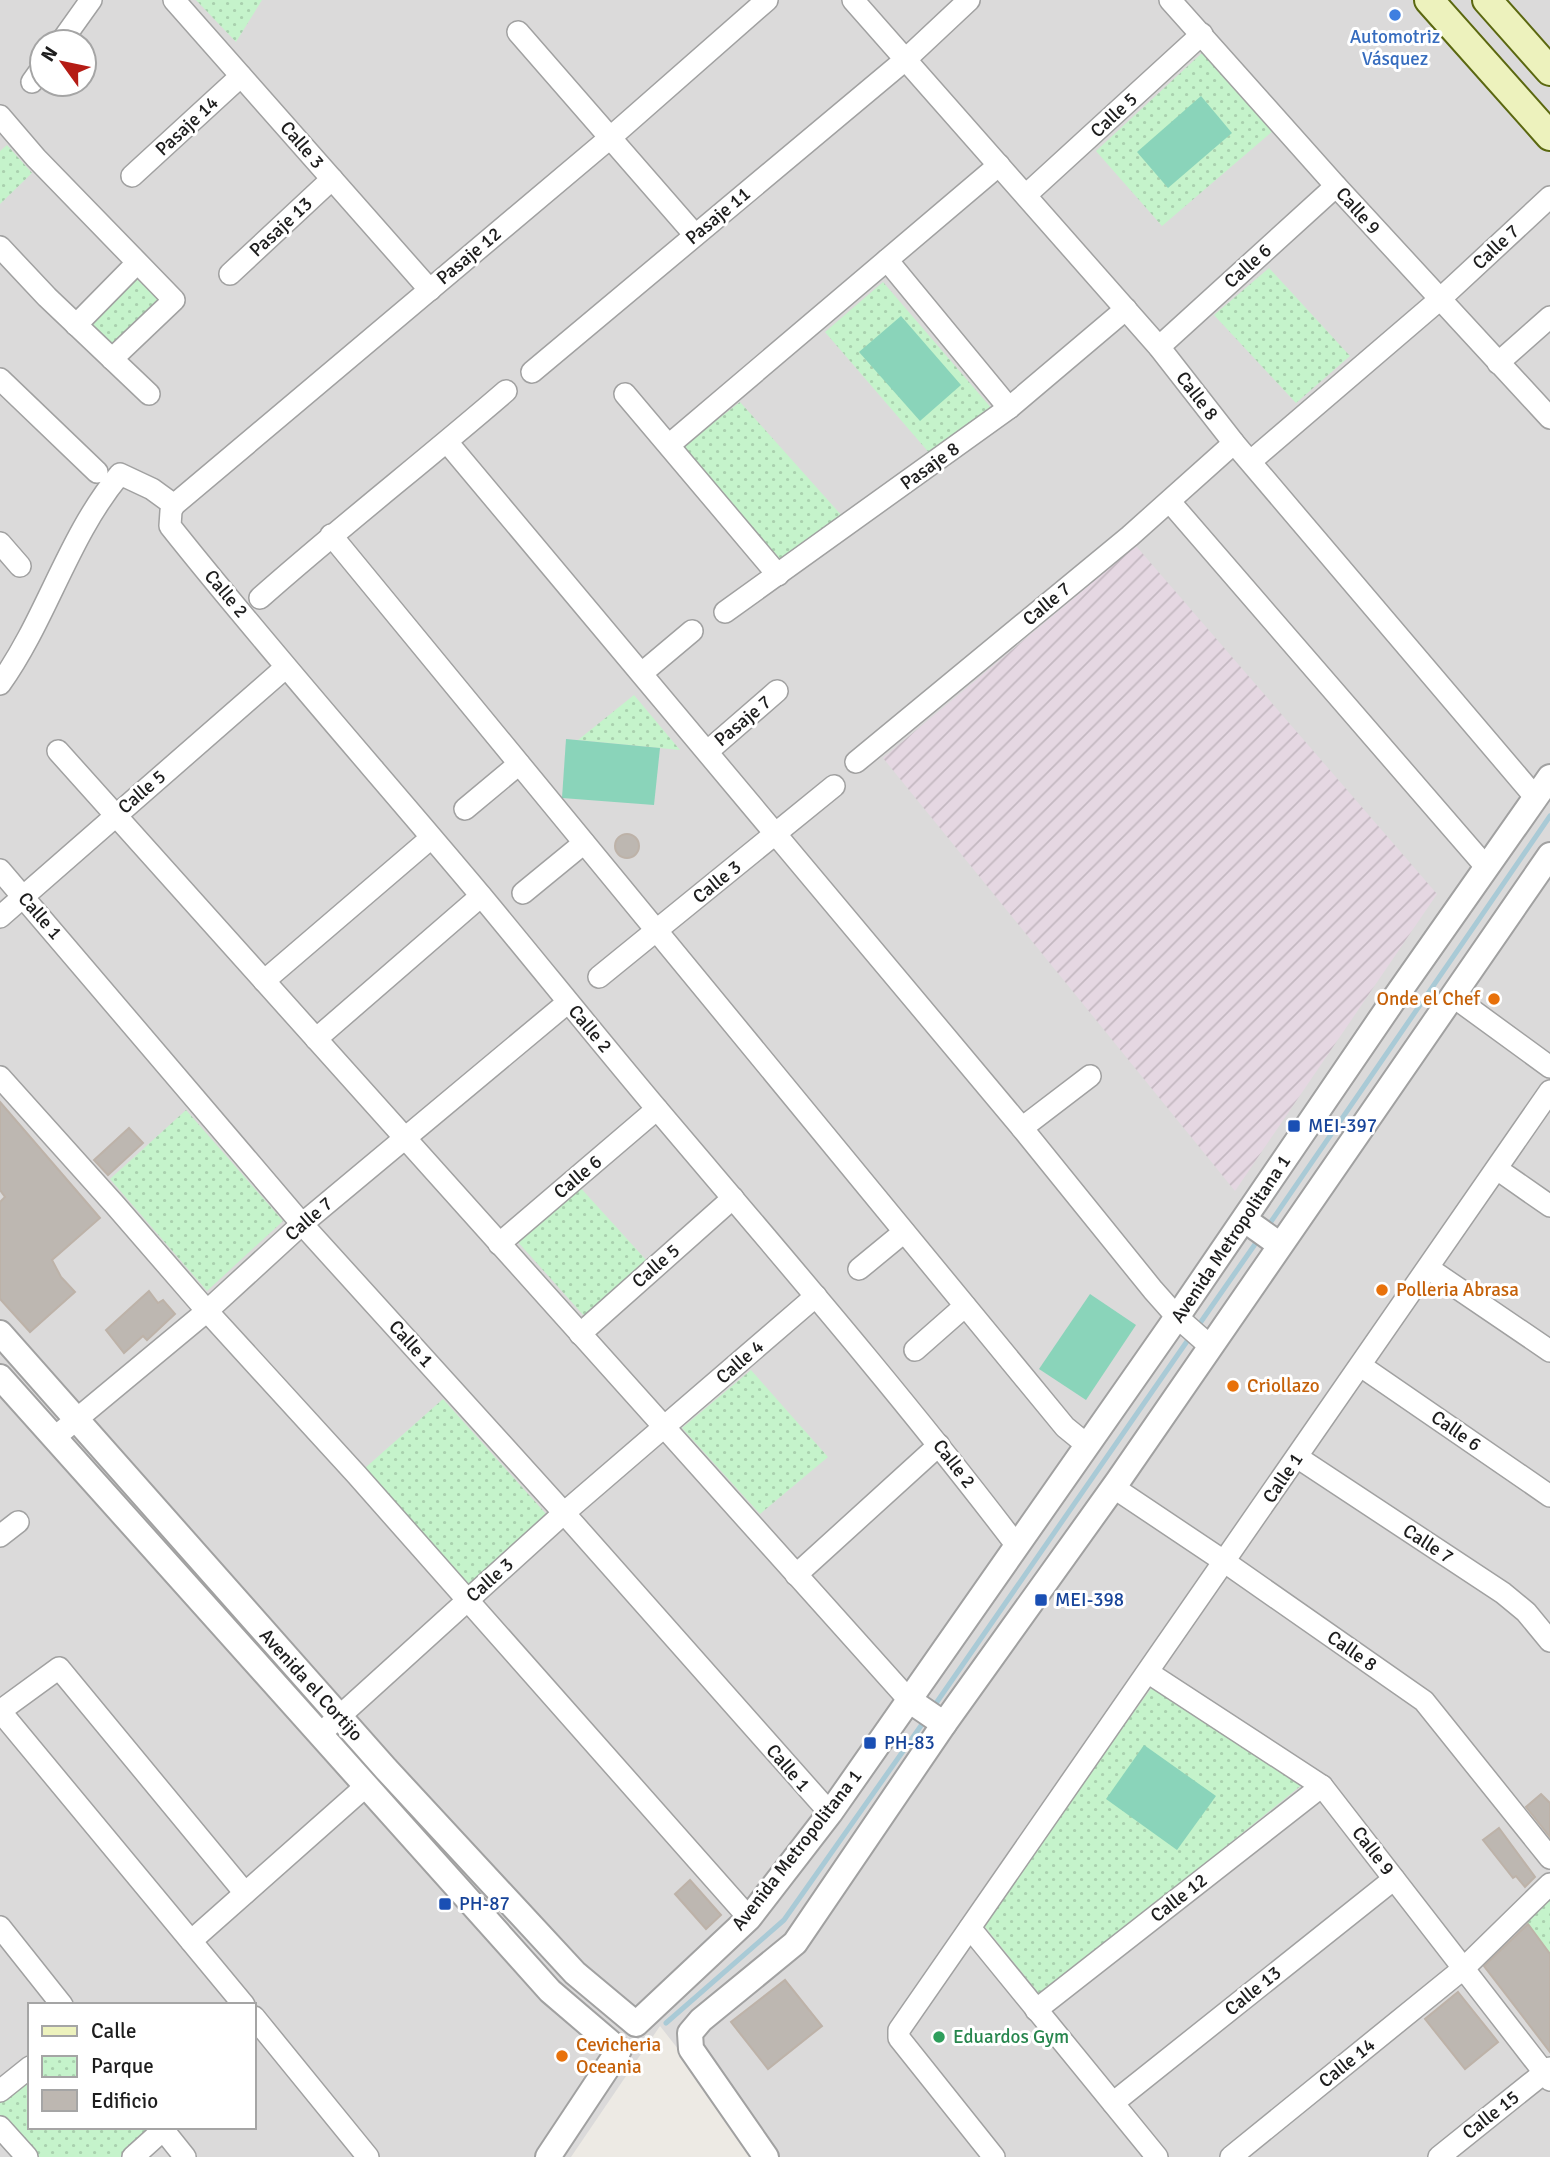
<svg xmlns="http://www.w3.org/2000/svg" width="1550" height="2157" viewBox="0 0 1550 2157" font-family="Signika,sans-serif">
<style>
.residential{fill:#dbdada;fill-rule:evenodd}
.industrial{fill:url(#industrial-furrows)}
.park{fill:url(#park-dots)}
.pitch{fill:#8ad4ba}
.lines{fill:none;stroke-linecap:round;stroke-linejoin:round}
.stream{stroke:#a9cad6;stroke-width:5}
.building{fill:#bdb7b1;stroke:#bdb2a8;stroke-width:2}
.minor-casing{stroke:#a1a1a1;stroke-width:24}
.tertiary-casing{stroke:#a1a1a1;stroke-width:28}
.secondary-casing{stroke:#5b6810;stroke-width:32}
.minor{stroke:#fff;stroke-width:21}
.tertiary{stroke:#fff;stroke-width:24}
.secondary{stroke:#edf2bd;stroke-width:28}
.shop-dot{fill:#3f7fe0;stroke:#fff;stroke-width:2.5}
.food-dot{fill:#e8710a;stroke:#fff;stroke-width:2.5}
.transit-dot{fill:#1a4fb4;stroke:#fff;stroke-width:2.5}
.leisure-dot{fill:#2e9e5b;stroke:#fff;stroke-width:2.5}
.labels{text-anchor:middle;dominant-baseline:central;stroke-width:6;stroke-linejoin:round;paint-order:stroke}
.shop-label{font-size:19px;fill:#366cbe;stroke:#fff}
.street-label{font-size:19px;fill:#1d1d1d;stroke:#fff}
.food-label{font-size:19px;fill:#c56008;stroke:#fff;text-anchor:start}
.transit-label{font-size:19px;fill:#164399;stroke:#fff;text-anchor:start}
.leisure-label{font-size:19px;fill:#27864d;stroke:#fff;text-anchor:start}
</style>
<defs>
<pattern id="industrial-furrows" width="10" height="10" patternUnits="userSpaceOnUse" patternTransform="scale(1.75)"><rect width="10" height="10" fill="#e5d7e2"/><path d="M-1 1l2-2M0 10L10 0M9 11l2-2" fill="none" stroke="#c4b8c1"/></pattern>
<pattern id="park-dots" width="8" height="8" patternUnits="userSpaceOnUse" patternTransform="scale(1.75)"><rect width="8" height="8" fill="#c5f3cb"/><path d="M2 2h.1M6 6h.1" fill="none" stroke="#a9d0ae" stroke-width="1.8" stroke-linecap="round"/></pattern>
</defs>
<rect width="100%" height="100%" fill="#edeae4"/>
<!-- residential -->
<path class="residential" d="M0,0H1550V2157H763L660,2026L571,2157H0ZM42,42H84V84H42ZM30,2005H254V2127H30Z"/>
<!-- industrial -->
<path class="industrial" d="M1136,546L1437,894L1235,1191L883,758Z"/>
<!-- park -->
<g class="park">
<path d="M196,0H262L236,42Z"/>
<path d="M1203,52L1274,130L1162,226L1096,151Z"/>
<path d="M7,145L32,173L0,204V151Z"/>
<path d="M1269,268L1350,356L1296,403L1214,315Z"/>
<path d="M134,277L163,302L113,351L85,326Z"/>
<path d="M883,282L993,410L931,455L825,332Z"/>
<path d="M740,402L843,517L781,560L682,447Z"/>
<path d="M634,695L680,750L578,740Z"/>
<path d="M186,1110L283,1221L207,1291L110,1179Z"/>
<path d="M578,1185L647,1261L585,1317L517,1241Z"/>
<path d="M751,1370L828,1457L760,1514L682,1428Z"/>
<path d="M443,1399L547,1515L468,1587L365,1468Z"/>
<path d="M1155,1683L1303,1784L1041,1996L981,1922Z"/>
<path d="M1550,1899V1954L1526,1922Z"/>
<path d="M30,2076V2127H148L150,2130L120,2157H37L0,2115V2100Z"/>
</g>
<!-- pitch -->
<g class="pitch">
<path d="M1201,96L1232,133L1168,188L1137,152Z"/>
<path d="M901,316L961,385L920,421L859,352Z"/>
<path d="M566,739L660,748L654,805L562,798Z"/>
<path d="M1090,1294L1136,1325L1086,1400L1039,1369Z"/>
<path d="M1144,1745L1216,1796L1177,1850L1106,1799Z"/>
</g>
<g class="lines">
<!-- stream -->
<g class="stream">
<path d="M1266,1229L1550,816"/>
<path d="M1198,1326L1258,1240"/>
<path d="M932,1709L1190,1337"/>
<path d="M666,2023L784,1920L925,1720"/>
</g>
</g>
<!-- building -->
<g class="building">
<circle cx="627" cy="846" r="12"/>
<path d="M0,1102L100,1218L52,1260L61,1277L75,1292L30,1332L0,1299V1202L5,1197L0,1190Z"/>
<path d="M129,1128L143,1143L108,1175L94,1160Z"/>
<path d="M149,1291L158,1303L163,1300L175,1314L147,1340L143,1336L124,1353L106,1330Z"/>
<path d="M1541,1794L1550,1803V1837L1526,1807Z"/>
<path d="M1499,1828L1535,1877L1525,1887L1516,1876L1513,1878L1483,1840Z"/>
<path d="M690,1880L721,1915L706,1929L675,1894Z"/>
<path d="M1528,1924L1550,1954V2052L1484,1966Z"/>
<path d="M785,1980L822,2026L768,2069L731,2022Z"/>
<path d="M1458,1992L1498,2042L1465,2069L1425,2019Z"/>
</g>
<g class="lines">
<!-- minor casing -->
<g class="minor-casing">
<g id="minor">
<path d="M174,0L430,290"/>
<path d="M767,0L611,137L174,505L171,511L170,526C271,653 379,774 483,898C541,968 598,1039 657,1109C779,1253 903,1396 1017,1546"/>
<path d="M853,0L1159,347L1234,443L1536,798"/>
<path d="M1170,0L1336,186L1550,418"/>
<path d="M518,32L695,235"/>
<path d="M61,42L91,0"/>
<path d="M32,82L42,68"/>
<path d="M0,116L36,158L174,300L112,359"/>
<path d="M132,176L241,76"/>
<path d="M1026,195L1202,34"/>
<path d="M0,247L47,297L149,394"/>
<path d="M887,260L1009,408"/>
<path d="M230,274L332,179"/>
<path d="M76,325L137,263"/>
<path d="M1159,347L1336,186"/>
<path d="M1498,363L1550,317"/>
<path d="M532,372L905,60L969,0"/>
<path d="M0,379L97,472"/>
<path d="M625,394L778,575"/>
<path d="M447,442L1022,1128L1153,1290L1177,1317L1210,1346"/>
<path d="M669,445L999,165"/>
<path d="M1251,461L1439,300L1550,197"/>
<path d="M1170,502L1487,868"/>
<path d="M331,535L1065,1427L1087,1445"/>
<path d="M0,543L20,566"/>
<path d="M260,598C340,527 425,461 506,391"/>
<path d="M725,612L1009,408L1126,309"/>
<path d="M642,673L692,631"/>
<path d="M0,684C47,618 68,536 120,474L152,489L174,505"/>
<path d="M58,751L909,1700"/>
<path d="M708,751L777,691"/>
<path d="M856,762L1130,536L1234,443"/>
<path d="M465,809L519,764"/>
<path d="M0,870L302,1224L564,1513L830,1813"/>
<path d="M523,893L584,843"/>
<path d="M0,917L285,668"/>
<path d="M599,977L834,786"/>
<path d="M264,981L431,838"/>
<path d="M1454,997L1550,1067"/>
<path d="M316,1039L481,896"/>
<path d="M0,1077L115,1205L207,1311L356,1474L749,1918"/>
<path d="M1022,1128L1090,1076"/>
<path d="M1497,1169L1550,1206"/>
<path d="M499,1244L657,1109"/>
<path d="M1428,1268L1550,1351"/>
<path d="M859,1269L904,1232"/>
<path d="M580,1334L733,1198"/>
<path d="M915,1350L965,1306"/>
<path d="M1361,1366L1550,1496"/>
<path d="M54,1438L207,1311L302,1224L567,1003"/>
<path d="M1297,1457L1503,1593L1526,1612L1550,1641"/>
<path d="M1113,1487L1225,1562L1424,1701L1550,1858"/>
<path d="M0,1536L18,1522"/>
<path d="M796,1575L939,1445"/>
<path d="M1149,1673L1322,1786L1550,2080"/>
<path d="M0,1711L244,2005"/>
<path d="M0,1711L59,1668L245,1893"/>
<path d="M320,1734L564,1513L816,1296"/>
<path d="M0,1927L62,2005"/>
<path d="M970,1928L1157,2157"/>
<path d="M191,1941L366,1786"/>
<path d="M1036,2010L1322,1786"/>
<path d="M254,2017L368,2157"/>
<path d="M0,2091L30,2067"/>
<path d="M1113,2103L1394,1879"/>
<path d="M0,2127L27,2157"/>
<path d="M161,2127L185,2157"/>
<path d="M133,2157L163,2130"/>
<path d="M994,2157L899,2038V2030L1550,1091"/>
<path d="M1231,2157L1464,1968L1550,1884"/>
<path d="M1439,2157L1550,2068"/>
</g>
</g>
<!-- tertiary casing -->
<g class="tertiary-casing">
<g id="tertiary">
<path d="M1245,1220L1280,1245"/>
<path d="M0,1333L386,1769L575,1973L636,2024L749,1918L830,1813L1177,1317L1392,1002L1550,777"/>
<path d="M0,1377L550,1991L619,2050L548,2157"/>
<path d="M909,1700L944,1724"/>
<path d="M766,2157L691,2049L690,2033L701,2020L795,1943L944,1724L1118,1481L1550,855"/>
</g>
</g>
<!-- secondary casing -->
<g class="secondary-casing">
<g id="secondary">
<path d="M1429,0L1550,136"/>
<path d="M1487,0L1550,71"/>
</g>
</g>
<!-- minor -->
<use href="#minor" class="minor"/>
<!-- tertiary -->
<use href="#tertiary" class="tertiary"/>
<!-- secondary -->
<use href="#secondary" class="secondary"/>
</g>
<!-- markers -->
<circle class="shop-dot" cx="1395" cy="15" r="7"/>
<g class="food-dot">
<circle cx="1494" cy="999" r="7"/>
<circle cx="1382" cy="1290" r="7"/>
<circle cx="1233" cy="1386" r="7"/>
<circle cx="562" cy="2056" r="7"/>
</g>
<g class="transit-dot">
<rect x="1287" y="1119" width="14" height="14" rx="3.5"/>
<rect x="1034" y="1593" width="14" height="14" rx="3.5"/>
<rect x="863" y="1736" width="14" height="14" rx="3.5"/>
<rect x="438" y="1897" width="14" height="14" rx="3.5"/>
</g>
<circle class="leisure-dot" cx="939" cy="2037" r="7"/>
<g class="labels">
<!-- shop labels -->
<g class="shop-label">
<text x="1395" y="37">Automotriz<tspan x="1395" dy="22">Vásquez</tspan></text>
</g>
<!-- street labels -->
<g class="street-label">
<text transform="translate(1114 115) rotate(-43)">Calle 5</text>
<text transform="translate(187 126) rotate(-43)">Pasaje 14</text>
<text transform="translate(302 145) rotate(49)">Calle 3</text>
<text transform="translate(1358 211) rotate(48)">Calle 9</text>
<text transform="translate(718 216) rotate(-40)">Pasaje 11</text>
<text transform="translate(281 227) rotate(-43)">Pasaje 13</text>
<text transform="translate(1496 247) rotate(-43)">Calle 7</text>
<text transform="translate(469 256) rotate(-40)">Pasaje 12</text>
<text transform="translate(1248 266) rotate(-42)">Calle 6</text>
<text transform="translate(1197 396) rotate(52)">Calle 8</text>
<text transform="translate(930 466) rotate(-36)">Pasaje 8</text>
<text transform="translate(226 594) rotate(50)">Calle 2</text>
<text transform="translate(1047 604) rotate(-40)">Calle 7</text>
<text transform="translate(743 721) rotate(-40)">Pasaje 7</text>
<text transform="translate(142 792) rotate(-41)">Calle 5</text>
<text transform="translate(717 882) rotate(-39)">Calle 3</text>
<text transform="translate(40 916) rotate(49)">Calle 1</text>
<text transform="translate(590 1029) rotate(50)">Calle 2</text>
<text transform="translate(578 1177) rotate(-40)">Calle 6</text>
<text transform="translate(309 1219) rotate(-41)">Calle 7</text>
<text transform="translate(1231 1239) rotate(-56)">Avenida Metropolitana 1</text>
<text transform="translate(656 1266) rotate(-41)">Calle 5</text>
<text transform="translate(411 1344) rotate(48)">Calle 1</text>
<text transform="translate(740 1362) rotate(-41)">Calle 4</text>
<text transform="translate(1456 1431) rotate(35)">Calle 6</text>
<text transform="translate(954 1464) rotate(52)">Calle 2</text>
<text transform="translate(1283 1478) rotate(-56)">Calle 1</text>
<text transform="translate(1428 1544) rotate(33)">Calle 7</text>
<text transform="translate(490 1580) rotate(-42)">Calle 3</text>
<text transform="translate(1352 1651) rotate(35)">Calle 8</text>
<text transform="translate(311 1685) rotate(48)">Avenida el Cortijo</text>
<text transform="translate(788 1768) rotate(49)">Calle 1</text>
<text transform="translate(797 1850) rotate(-52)">Avenida Metropolitana 1</text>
<text transform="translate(1373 1851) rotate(52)">Calle 9</text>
<text transform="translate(1179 1898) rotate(-38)">Calle 12</text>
<text transform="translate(1253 1991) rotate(-39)">Calle 13</text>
<text transform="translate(1347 2063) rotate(-39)">Calle 14</text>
<text transform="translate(1491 2115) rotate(-38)">Calle 15</text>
</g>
<!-- food labels -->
<g class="food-label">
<text x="1480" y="999" text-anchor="end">Onde el Chef</text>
<text x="1396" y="1290">Polleria Abrasa</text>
<text x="1247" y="1386">Criollazo</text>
<text x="576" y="2045">Cevicheria<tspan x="576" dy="22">Oceania</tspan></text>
</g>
<!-- transit labels -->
<g class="transit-label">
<text x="1308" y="1126">MEI-397</text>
<text x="1055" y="1600">MEI-398</text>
<text x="884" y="1743">PH-83</text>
<text x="459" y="1904">PH-87</text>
</g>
<!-- leisure labels -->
<g class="leisure-label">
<text x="953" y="2037">Eduardos Gym</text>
</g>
</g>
<!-- legend -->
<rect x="28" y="2003" width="228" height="126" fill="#ffffff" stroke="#a5a5a5" stroke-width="2"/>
<rect x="42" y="2026" width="35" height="10" fill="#edf2bd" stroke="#a5a5a5" stroke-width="2"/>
<text x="91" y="2038" font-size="21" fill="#1d1d1d">Calle</text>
<rect x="42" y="2056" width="35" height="21" fill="url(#park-dots)" stroke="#a5a5a5" stroke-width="2"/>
<text x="91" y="2073" font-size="21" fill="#1d1d1d">Parque</text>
<rect x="42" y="2090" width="35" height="21" fill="#bdb7b1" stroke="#a5a5a5" stroke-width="2"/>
<text x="91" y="2108" font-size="21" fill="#1d1d1d">Edificio</text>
<!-- north arrow -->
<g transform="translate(63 63) rotate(303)"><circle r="33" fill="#ffffff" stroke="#a5a5a5" stroke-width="2"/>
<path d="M0-5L12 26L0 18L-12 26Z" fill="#b51c15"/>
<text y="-10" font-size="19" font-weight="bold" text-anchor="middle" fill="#1d1d1d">N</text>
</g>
</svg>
